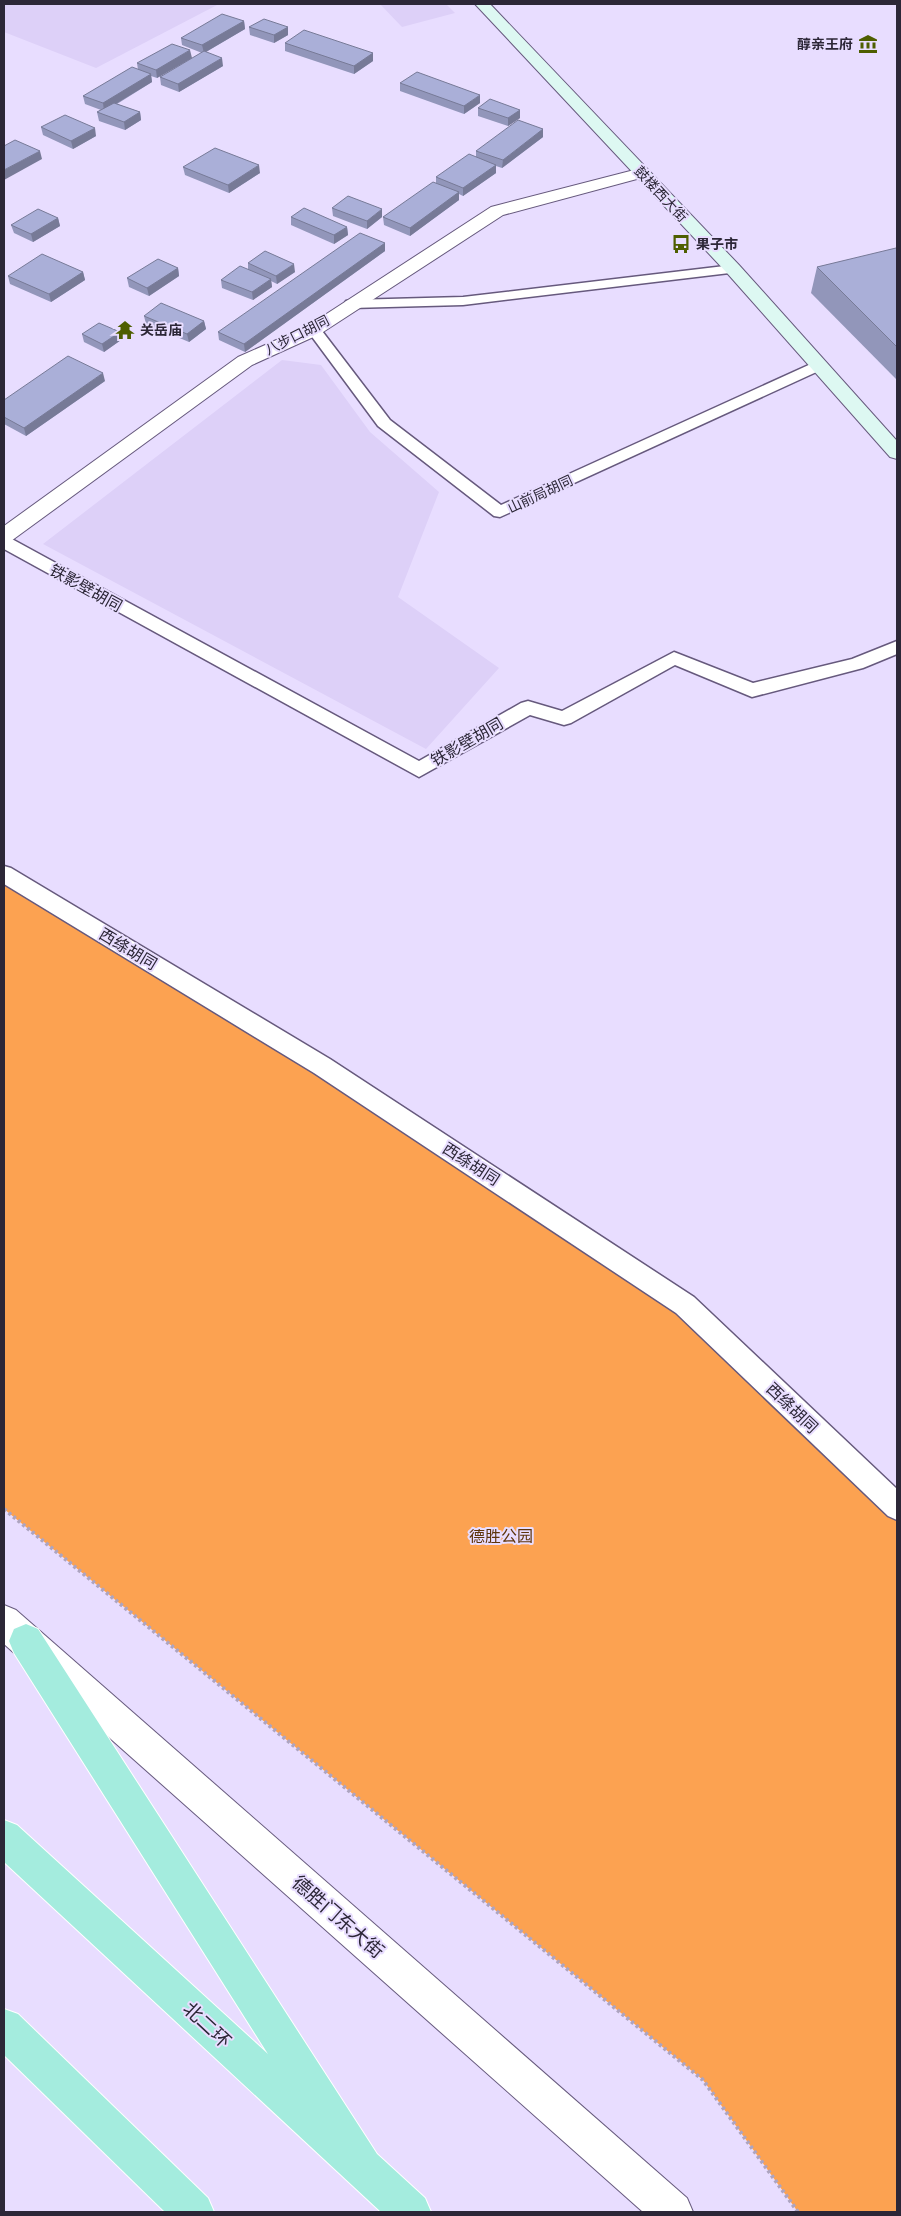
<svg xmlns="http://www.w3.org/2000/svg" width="901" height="2216" viewBox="0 0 901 2216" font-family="Arial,'Noto Sans SC',sans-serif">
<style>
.built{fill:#ddd0f8}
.green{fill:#fca251}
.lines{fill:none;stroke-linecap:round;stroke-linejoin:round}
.service-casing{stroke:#66597d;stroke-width:3}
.minor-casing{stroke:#66597d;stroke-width:2}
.tertiary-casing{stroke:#66597d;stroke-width:2}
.secondary-casing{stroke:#66597d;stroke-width:2}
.trunk-casing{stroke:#fff;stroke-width:2}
.path{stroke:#ada4c0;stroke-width:4;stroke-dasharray:3 3;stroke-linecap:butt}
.service{fill:#fff;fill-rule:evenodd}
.minor{fill:#fff;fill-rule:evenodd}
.tertiary{fill:#fff;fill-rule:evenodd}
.secondary{fill:#ddf8f2;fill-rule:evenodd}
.trunk{fill:#a4ecde;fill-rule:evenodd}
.wall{fill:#9296ba}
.shaded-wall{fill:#777a97}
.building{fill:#aaafd8;stroke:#777a97}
.labels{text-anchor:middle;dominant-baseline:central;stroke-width:4;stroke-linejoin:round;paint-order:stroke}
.far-poi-label{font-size:14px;font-weight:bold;fill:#2c2737;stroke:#e8ddff;text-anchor:start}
.far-street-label{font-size:14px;fill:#2c2737;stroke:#e8ddff}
.street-label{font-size:16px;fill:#2c2737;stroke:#e8ddff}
.park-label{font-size:16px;fill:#5d340b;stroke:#e8ddff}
.near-street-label{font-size:19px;fill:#2c2737;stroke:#e8ddff}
</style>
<rect width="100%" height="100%" fill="#e8ddff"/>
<!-- built -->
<g class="built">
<path d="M4,4H219L96,68L4,32Z"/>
<path d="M380,4H446L455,13L402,27Z"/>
<path d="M282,360L321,365L370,432L439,492L398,597L499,668L426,749L43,544Z"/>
</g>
<!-- green -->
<path class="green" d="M4,874L322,1066L685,1305L897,1507V2212H798L703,2080L4,1509Z"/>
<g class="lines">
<!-- service casing -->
<g class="service-casing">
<g id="service">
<path d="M733,265L740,269L738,272L463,305L351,308L346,307L344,304L346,301L351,300L463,297Z"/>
<path d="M314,326L319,327L390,420L501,505L813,363H823L826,366L823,369L500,517L494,516L378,426L307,330L309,327Z"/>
<path d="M4,537L10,538L419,761L521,703L528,701L562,711L674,652L753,683L852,659L897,641V654L863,668L752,697L675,665L571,723L564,725L530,715L419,777L4,549Z"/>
<path d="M4,866L11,868L330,1059L694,1297L897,1489V1520L888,1516L676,1313L314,1073L4,884Z"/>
</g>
</g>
<!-- minor casing -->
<g class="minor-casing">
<path id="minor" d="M642,168L648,170L650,173L648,176L503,215L320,334L252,365L11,541L4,543V526L238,357L308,326L491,207Z"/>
</g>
<!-- tertiary casing -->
<g class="tertiary-casing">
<path id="tertiary" d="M4,1605L16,1610L687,2198L693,2212H643L4,1644Z"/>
</g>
<!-- secondary casing -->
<g class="secondary-casing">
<path id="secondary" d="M475,4H490L739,265L897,441V459L890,457L727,273Z"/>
</g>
<!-- trunk casing -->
<g class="trunk-casing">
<g id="trunk">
<path d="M26,1624L38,1629L377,2154L425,2198L431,2212H381L4,1862V1820L17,1825L268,2054L14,1653L9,1641L14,1629Z"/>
<path d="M4,2009L18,2014L208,2198L214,2212H165L4,2055Z"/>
</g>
</g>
<!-- path -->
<path class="path" d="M4,1509L703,2080L798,2212"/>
<!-- service -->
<use href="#service" class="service"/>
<!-- minor -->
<use href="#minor" class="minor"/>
<!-- tertiary -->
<use href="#tertiary" class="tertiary"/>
<!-- secondary -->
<use href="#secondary" class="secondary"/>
<!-- trunk -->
<use href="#trunk" class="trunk"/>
</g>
<!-- wall -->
<g class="wall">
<path d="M244,21L245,29L206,52L223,66L179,92L161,85L160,77L202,53L182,45L181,38Z"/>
<path d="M249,27H288V35L274,43L250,35Z"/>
<path d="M285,43L373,53V61L354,74L285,51Z"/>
<path d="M192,58L157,78L151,76L152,82L117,104L140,112L141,120L125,130L99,121L97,112L101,110L85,104L83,96L138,70L137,63Z"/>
<path d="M400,83L480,103L464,114L400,91Z"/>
<path d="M478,108L520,110V118L508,126L478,116Z"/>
<path d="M41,127L96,136L73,149L43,135Z"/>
<path d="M543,129V137L502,168L496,166V173L463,196L459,194V200L410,236L384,225L383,217L436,183V177L476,157V151Z"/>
<path d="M183,167L260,173L229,193L185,175Z"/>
<path d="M332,208L382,217L367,229L333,216Z"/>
<path d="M291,217L347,227L348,235L334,244L291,225Z"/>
<path d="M58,218L60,226L33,242L14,233L11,225Z"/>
<path d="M385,243V251L245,352L219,340L218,332Z"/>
<path d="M897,249V380L811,293L817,267Z"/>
<path d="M248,263L295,272L277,284L271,281L272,287L253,300L222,288L221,280L248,270Z"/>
<path d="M178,268L179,276L149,296L129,287L127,278Z"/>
<path d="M83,272L85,280L51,302L10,284L8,276Z"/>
<path d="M144,316L204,321L206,329L189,342L146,324Z"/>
<path d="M120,332L121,340L104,352L84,342L82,334Z"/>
<path d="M105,381L26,436L4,424V400Z"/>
</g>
<!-- shaded-wall -->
<g class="shaded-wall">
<path d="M244,21L245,29L204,53L202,45Z"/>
<path d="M288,27V35L274,43V35Z"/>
<path d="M190,50L192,58L157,78L156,70Z"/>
<path d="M373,53V61L354,74V66Z"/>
<path d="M222,58L223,66L179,92L178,84Z"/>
<path d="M151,74L152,82L104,111L103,103Z"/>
<path d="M480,95V103L464,114V106Z"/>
<path d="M520,110V118L508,126V118Z"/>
<path d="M140,112L141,120L125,130L124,122Z"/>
<path d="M95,128L96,136L73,149L71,141Z"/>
<path d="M543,129V137L502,168L503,160Z"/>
<path d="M40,151L42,159L4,180V170Z"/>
<path d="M259,165L260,173L229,193L228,185Z"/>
<path d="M496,165V173L463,196V188Z"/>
<path d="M459,192V200L410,236V228Z"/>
<path d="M382,209V217L367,229V221Z"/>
<path d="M58,218L60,226L33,242L31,234Z"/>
<path d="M347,227L348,235L334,244V235Z"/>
<path d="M385,243V251L245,352L244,344Z"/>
<path d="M294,264L295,272L277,284L276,276Z"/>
<path d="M178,268L179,276L149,296L147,288Z"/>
<path d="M83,272L85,280L51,302L49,294Z"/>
<path d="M271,279L272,287L253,300L252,292Z"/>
<path d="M204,321L206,329L189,342L187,334Z"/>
<path d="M120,332L121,340L104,352L102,344Z"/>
<path d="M103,373L105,381L26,436L24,428Z"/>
</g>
<!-- building -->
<g class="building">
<path d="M222,14L244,21L202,45L181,38Z"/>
<path d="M264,19L288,27L274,35L249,27Z"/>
<path d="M304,30L373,53L354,66L285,43Z"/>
<path d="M172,44L190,50L156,70L137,63Z"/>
<path d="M204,51L222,58L178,84L160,77Z"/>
<path d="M132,67L151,74L103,103L83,96Z"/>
<path d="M417,72L480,95L464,106L400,83Z"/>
<path d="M490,99L520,110L508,118L478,108Z"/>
<path d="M114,103L140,112L124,122L97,112Z"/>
<path d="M65,115L95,128L71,141L41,127Z"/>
<path d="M518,120L543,129L503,160L476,151Z"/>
<path d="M15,140L40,151L4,170V146Z"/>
<path d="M215,148L259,165L228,185L183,167Z"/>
<path d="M469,154L496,165L463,188L436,177Z"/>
<path d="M433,182L459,192L410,228L383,217Z"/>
<path d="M348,196L382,209L367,221L332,208Z"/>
<path d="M304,208L347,227L334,235L291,217Z"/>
<path d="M38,209L58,218L31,234L11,225Z"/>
<path d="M360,233L385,243L244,344L218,332Z"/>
<path d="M896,248L897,249V347L817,267Z"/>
<path d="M265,251L294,264L276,276L248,263Z"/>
<path d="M42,254L83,272L49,294L8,276Z"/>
<path d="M158,259L178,268L147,288L127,278Z"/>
<path d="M240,266L271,279L252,292L221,280Z"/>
<path d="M161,303L204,321L187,334L144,316Z"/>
<path d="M99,323L120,332L102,344L82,334Z"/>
<path d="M68,356L103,373L24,428L4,417V400Z"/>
</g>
<!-- icons -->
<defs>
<g id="museum-bare" transform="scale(1.5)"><path d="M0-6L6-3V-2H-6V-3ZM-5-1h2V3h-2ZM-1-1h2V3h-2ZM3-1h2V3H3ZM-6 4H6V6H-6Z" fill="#4e5e00" stroke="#e8ddff" stroke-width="2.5" paint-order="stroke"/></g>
<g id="bus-bare" transform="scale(1.5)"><path d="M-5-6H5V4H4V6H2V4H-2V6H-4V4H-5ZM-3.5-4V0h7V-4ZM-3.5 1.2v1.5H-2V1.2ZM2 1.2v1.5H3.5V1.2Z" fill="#4e5e00" stroke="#e8ddff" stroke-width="2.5" paint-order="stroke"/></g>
<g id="temple-bare" transform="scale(1.5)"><path d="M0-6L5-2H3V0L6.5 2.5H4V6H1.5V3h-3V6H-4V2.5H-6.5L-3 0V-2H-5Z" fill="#4e5e00" stroke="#e8ddff" stroke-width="2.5" paint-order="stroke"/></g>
</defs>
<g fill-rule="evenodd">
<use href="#museum-bare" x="868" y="44"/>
<use href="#bus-bare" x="681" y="244"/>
<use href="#temple-bare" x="125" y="330"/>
</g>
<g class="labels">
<!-- far-poi labels -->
<g class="far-poi-label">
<text x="853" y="44" text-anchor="end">醇亲王府</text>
<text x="696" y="244">果子市</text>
<text x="140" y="330">关岳庙</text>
</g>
<!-- far-street labels -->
<g class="far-street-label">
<text transform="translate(661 194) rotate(47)">鼓楼西大街</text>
<text transform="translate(297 335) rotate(-27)">八步口胡同</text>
<text transform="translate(540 494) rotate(-25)">山前局胡同</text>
</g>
<!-- street labels -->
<g class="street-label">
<text transform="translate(86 588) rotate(29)">铁影壁胡同</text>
<text transform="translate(467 742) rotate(-30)">铁影壁胡同</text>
<text transform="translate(128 949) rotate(31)">西绦胡同</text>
<text transform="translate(471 1164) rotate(33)">西绦胡同</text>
<text transform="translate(792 1408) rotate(44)">西绦胡同</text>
</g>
<!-- park labels -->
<g class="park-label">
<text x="501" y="1536">德胜公园</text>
</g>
<!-- near-street labels -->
<g class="near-street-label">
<text transform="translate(338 1917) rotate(41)">德胜门东大街</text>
<text transform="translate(207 2025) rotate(43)">北二环</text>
</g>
</g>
<!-- border -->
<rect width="901" height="2216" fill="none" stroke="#2c2737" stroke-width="10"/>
</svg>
